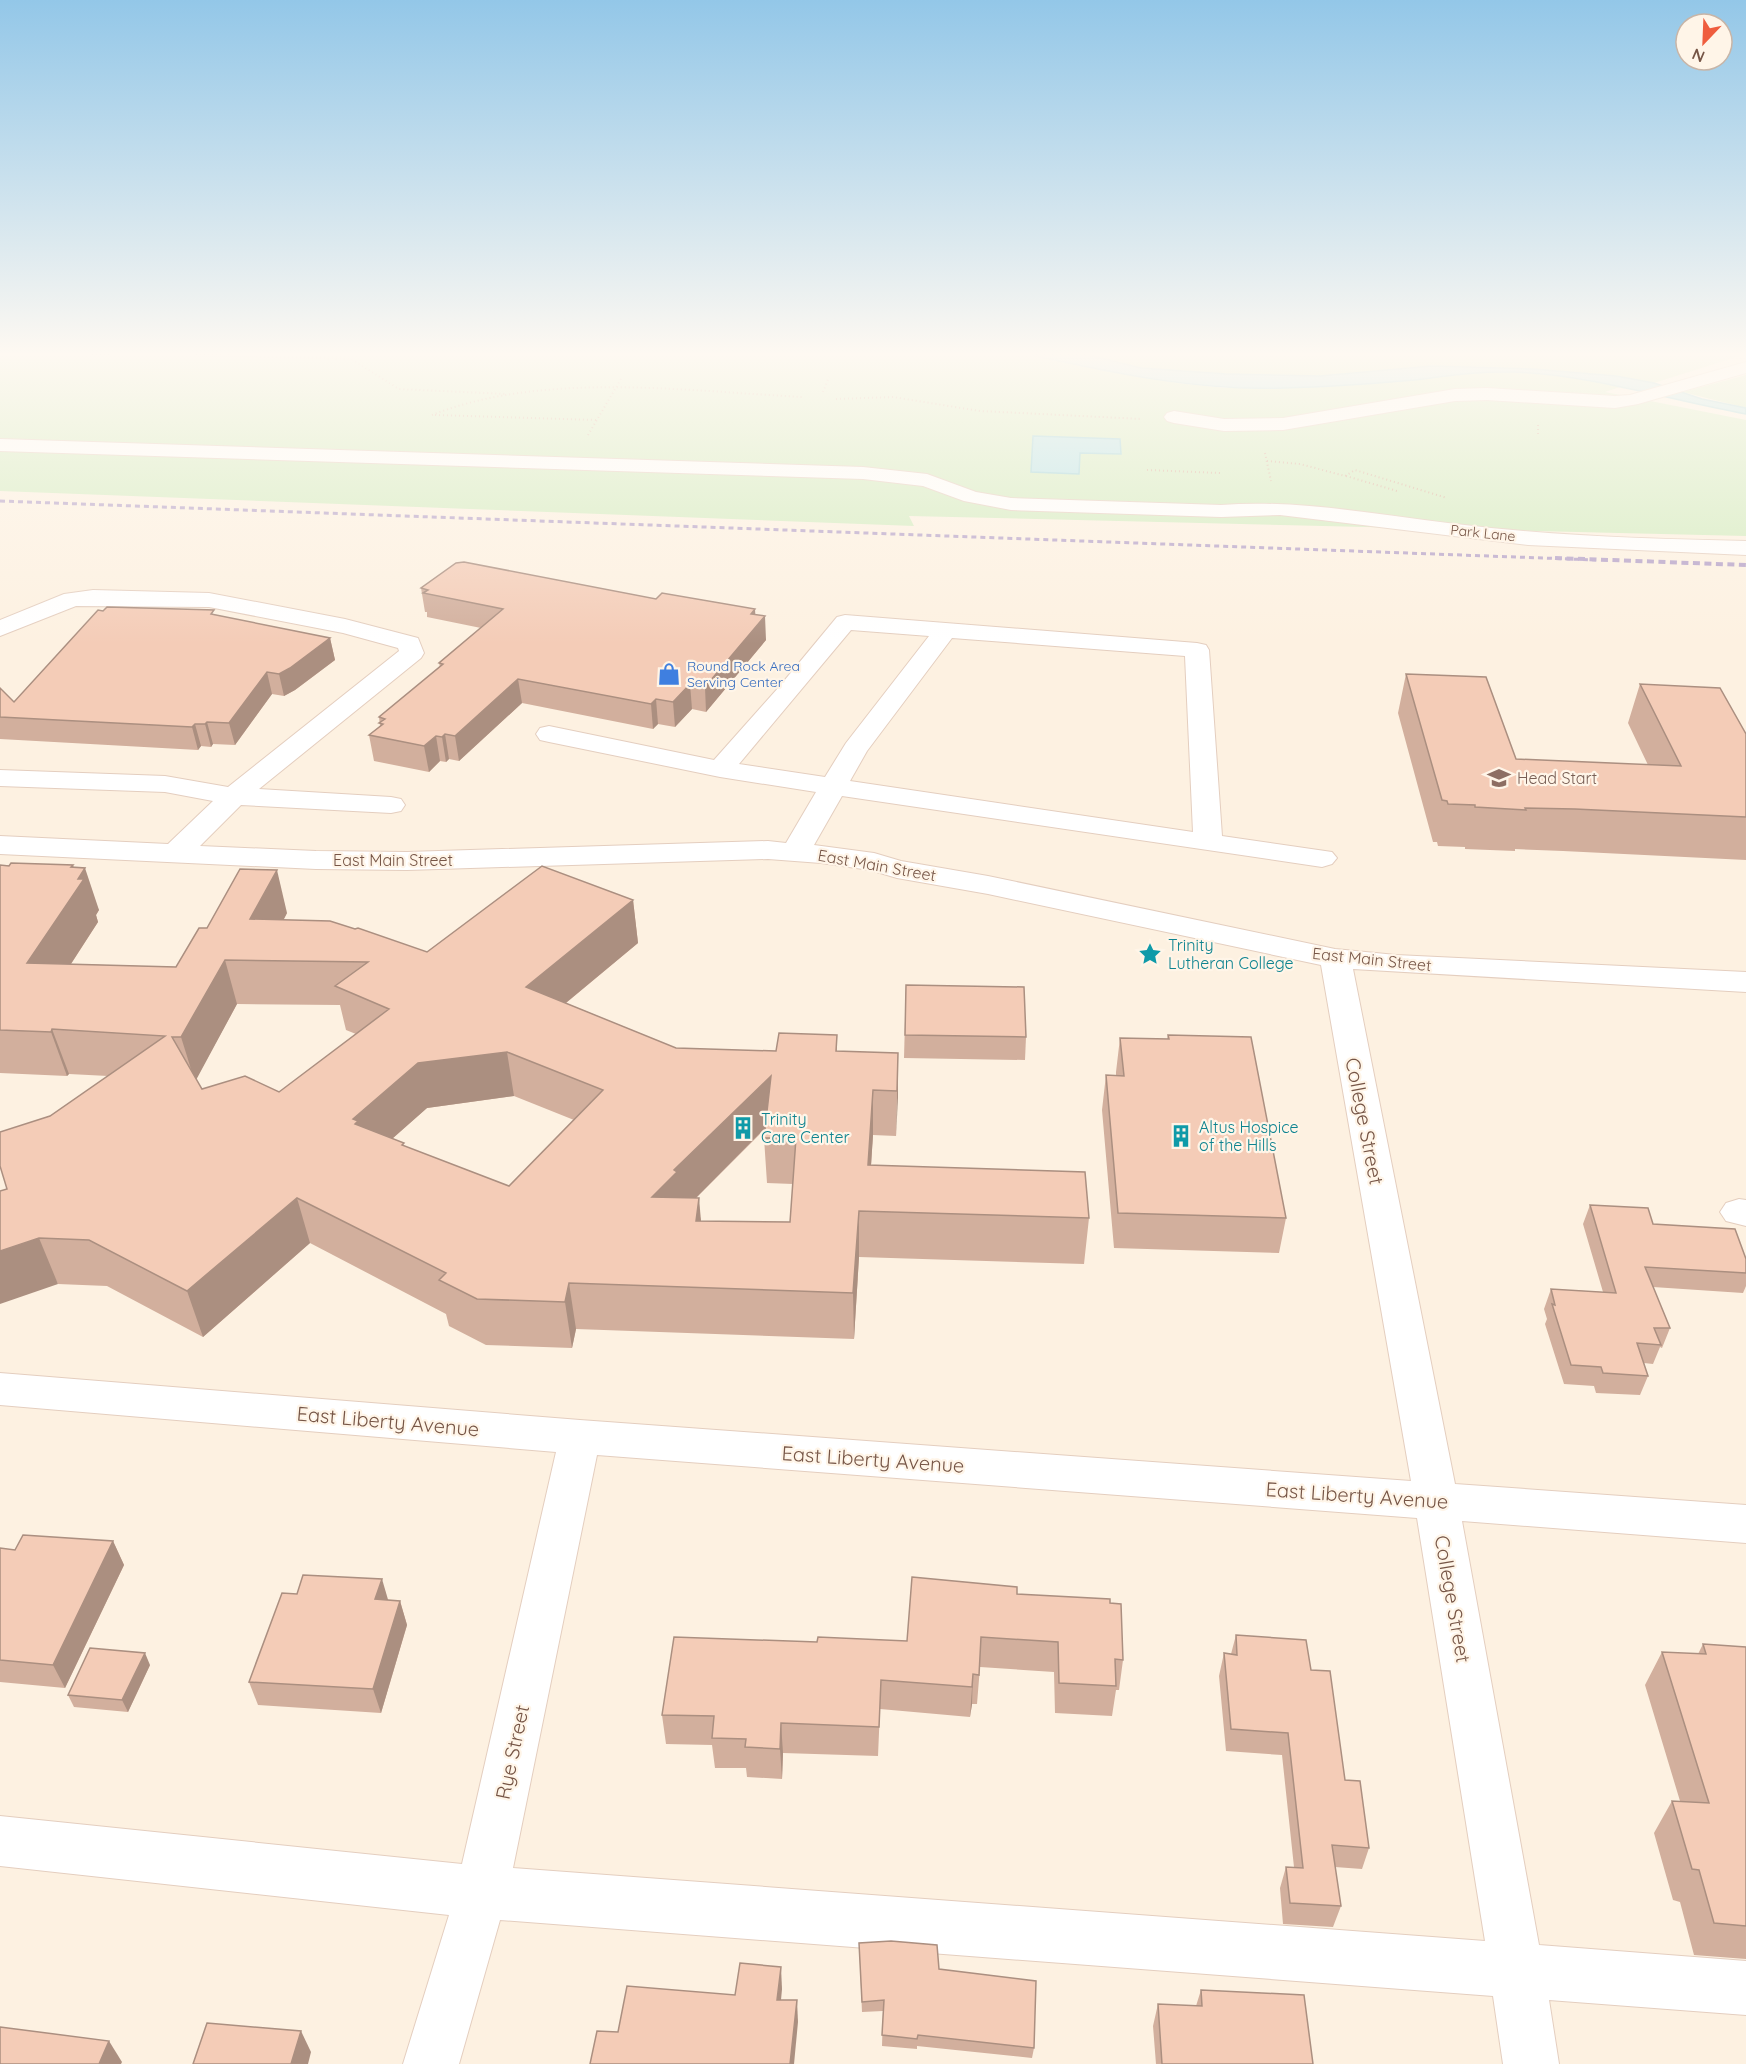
<svg xmlns="http://www.w3.org/2000/svg" width="1746" height="2064" viewBox="0 0 1746 2064" font-family="Quicksand,sans-serif">
<style>
.green{fill:#d3ecbf}
.water{fill:#b4e3e8;stroke:#9ad3da;stroke-width:1.5}
.lines{fill:none;stroke-linecap:round;stroke-linejoin:round}
.minor-casing{stroke:#e4cebf;stroke-width:2}
.path{stroke:#d9b09a;stroke-width:2;stroke-dasharray:1 3;stroke-linecap:butt}
.minor{fill:#fff;fill-rule:evenodd}
.rail-far1{stroke:#b39fc7;stroke-width:3;stroke-dasharray:5 4;stroke-linecap:butt}
.rail{stroke:#b39fc7;stroke-width:4;stroke-dasharray:7 4.5;stroke-linecap:butt}
.wall{fill:#d2af9d;fill-rule:evenodd}
.shaded-wall{fill:#ab8f80}
.building{fill:#f4ccb7;stroke:#ab8f80;stroke-width:1.5;fill-rule:evenodd}
.labels{text-anchor:middle;dominant-baseline:central;stroke-width:4.5;stroke-linejoin:round;paint-order:stroke}
.far-street-label{font-size:14px;fill:#765546;stroke:#fff5e8}
.far-shop-label{font-size:14px;fill:#366cbe;stroke:#fff5e8;text-anchor:start}
.education-label{font-size:16px;fill:#785e54;stroke:#fff5e8;text-anchor:start}
.street-label{font-size:16px;fill:#765546;stroke:#fff5e8}
.culture-label{font-size:16px;fill:#0d838f;stroke:#fff5e8;text-anchor:start}
.near-street-label{font-size:20px;fill:#765546;stroke:#fff5e8}
</style>
<rect width="100%" height="100%" fill="#fdf1e1"/>
<!-- green -->
<g class="green">
<path d="M0,355H1031L1177,383L1225,388H1280L1417,379L1456,373L1512,372L1554,374L1623,386L1605,392L1746,420V536L909,516L914,526L0,491Z"/>
<path d="M1088,355H1743L1654,383L1616,376L1480,367L1432,366L1320,376L1226,374L1141,368Z"/>
<path d="M1746,375V408L1683,392Z"/>
</g>
<!-- water -->
<g class="water">
<path d="M1031,355H1088L1141,368L1226,374L1320,376L1432,366L1533,369L1616,376L1654,383L1702,399L1746,408V414C1668,400 1593,375 1514,372C1480,371 1448,376 1414,380C1370,384 1326,387 1283,388C1197,391 1114,373 1031,355Z"/>
<path d="M1033,436L1120,439L1121,454L1080,453L1079,474L1031,472Z"/>
</g>
<g class="lines">
<!-- minor casing -->
<g class="minor-casing">
<g id="minor">
<path d="M1746,362V373L1638,404L1615,408L1487,400L1455,401L1283,430L1224,431L1174,423L1167,421L1164,417L1167,413L1174,411L1224,419L1283,418L1455,389L1487,388L1615,396L1630,395Z"/>
<path d="M0,439L863,467L927,474L976,492L1011,498L1221,505C1301,499 1377,515 1456,524C1552,536 1649,539 1746,541V555L1528,545L1280,515L1221,517L1011,510L964,501L923,486L863,479L0,451Z"/>
<path d="M93,590L209,593L345,619L418,638L424,653L421,658L259,789L391,797L401,799L405,805L401,811L391,813L241,805L200,846L316,851L407,852L768,841L786,843L816,792L720,777L549,742L540,740L536,734L540,728L549,726L714,760L779,687L837,617L845,615L1197,643L1206,645L1209,650L1222,836L1332,852L1337,858L1332,864L1322,867L842,796L814,845L874,853L901,861L988,876L1335,949L1396,955L1746,972V992L1353,969L1455,1484L1746,1505V1543L1462,1521L1539,1945L1746,1961V2015L1549,2000L1559,2064H1503L1493,1996L500,1920L459,2064H403L449,1915L0,1866V1816L462,1864L556,1452L0,1405V1373L580,1420L1411,1481L1321,965L988,894L897,878L870,870L821,863L768,859L407,870L316,869L0,854V836L168,844L213,801L165,792L0,786V770L165,776L228,787L399,651L398,648L343,633L209,607L76,606L0,636V620L64,594ZM851,630L929,636L846,743L825,777L739,764ZM952,638L1185,656L1193,832L850,781L867,751ZM597,1455L1417,1518L1485,1941L513,1868Z"/>
<path d="M1739,1199L1746,1200V1226L1726,1221L1720,1212L1726,1203Z"/>
</g>
</g>
<!-- path -->
<g class="path">
<path d="M92,355H112"/>
<path d="M196,355L351,359L399,389L506,394"/>
<path d="M823,392L829,377"/>
<path d="M836,399L893,397L980,411L1142,419"/>
<path d="M432,415C543,371 685,391 802,397"/>
<path d="M435,415L596,420"/>
<path d="M1538,425V436"/>
<path d="M588,435L621,379"/>
<path d="M1265,453L1271,481"/>
<path d="M1267,461L1300,464L1345,476L1355,470L1447,498"/>
<path d="M1147,470L1220,473"/>
<path d="M1346,476L1397,491"/>
</g>
<!-- minor -->
<use href="#minor" class="minor"/>
<!-- rail-far1 -->
<path class="rail-far1" d="M0,501L1596,560"/>
<!-- rail -->
<path class="rail" d="M1555,558L1746,565"/>
</g>
<!-- wall -->
<g class="wall">
<path d="M421,588L656,599L755,615L766,640L706,712L692,709L675,727L658,724L653,729L522,703L459,761L449,759L446,762L440,761L429,772L374,761L369,735L380,726L379,717L440,667L439,663L481,628L427,617V612H425Z"/>
<path d="M215,615L330,638L335,660L295,690L284,696L272,694L235,745L213,744L211,747L201,746L198,750L0,739V688L14,702Z"/>
<path d="M1406,674L1516,759L1648,765L1628,723L1640,684L1746,734V860L1563,851L1515,849V851L1465,849V847L1438,846L1437,842H1433L1398,713Z"/>
<path d="M0,865L73,867L99,910L96,915L98,922L71,964L176,967L207,928L287,913L283,920L427,952L633,900L638,943L566,1003L676,1048L776,1051L837,1035V1051L898,1053L896,1136L873,1135L871,1165L1089,1218L1084,1264L859,1257L854,1339L576,1329L572,1348L486,1345L449,1326L446,1314L310,1243L203,1337L107,1286L58,1284L7,1189L50,1116L108,1076L69,1074L67,1076L0,1073ZM237,1004L340,1005L346,1030L356,1034L279,1092L202,1089L196,1079ZM514,1096L574,1120L509,1186L404,1146L392,1139L427,1108ZM766,1128L764,1138L767,1183L793,1184L790,1222L701,1221L696,1198Z"/>
<path d="M906,985L1026,1037L1025,1060L904,1058Z"/>
<path d="M1168,1035L1286,1218L1279,1253L1114,1248L1102,1110L1106,1075L1116,1076V1072L1120,1038L1167,1039Z"/>
<path d="M1590,1205L1653,1224L1746,1259V1286L1743,1293L1653,1287L1670,1328L1662,1348L1660,1347L1653,1364L1644,1363L1648,1376L1640,1395L1596,1393L1594,1386L1564,1384L1545,1324L1547,1319L1544,1309L1551,1289L1603,1292L1583,1224Z"/>
<path d="M113,1541L124,1565L65,1688L0,1682V1548L15,1550Z"/>
<path d="M1017,1594L1123,1660L1119,1690H1116L1112,1716L1055,1713L1054,1672L980,1667L977,1704H972L970,1717L880,1709L878,1756L783,1753L782,1779L747,1777L746,1768H715L712,1745L666,1744L662,1715L817,1642L907,1641Z"/>
<path d="M389,1600L400,1601L407,1625L381,1713L258,1705L249,1682Z"/>
<path d="M1236,1635L1311,1670L1345,1780L1369,1848L1362,1869L1335,1867L1341,1906L1333,1927L1283,1924L1280,1888L1286,1867H1294L1282,1755L1226,1751L1219,1676L1224,1653L1231,1654Z"/>
<path d="M1703,1644L1746,1647V1959L1694,1955L1680,1902L1673,1900L1654,1833L1672,1801H1680L1645,1685L1662,1652L1698,1654Z"/>
<path d="M150,1665L128,1712L74,1707L68,1695Z"/>
<path d="M859,1943L939,1969L1034,2048L1032,2058L917,2046V2049L882,2046L883,2011L862,2012Z"/>
<path d="M1201,1990L1313,2064H1156L1153,2026L1158,2004L1196,2006Z"/>
</g>
<!-- shaded-wall -->
<g class="shaded-wall">
<path d="M755,609L756,627L765,616L766,640L706,712L705,687L751,614Z"/>
<path d="M330,638L335,660L295,690L284,696L279,674Z"/>
<path d="M267,672L272,694L235,745L229,723Z"/>
<path d="M518,679L522,703L459,761L455,736Z"/>
<path d="M690,684L692,709L675,727L673,702Z"/>
<path d="M656,699L658,724L653,729L651,704Z"/>
<path d="M207,722L213,744L211,747L205,724Z"/>
<path d="M195,724L201,746L198,750L192,727Z"/>
<path d="M445,734L449,759L446,762L442,737Z"/>
<path d="M436,736L440,761L429,772L424,746Z"/>
<path d="M73,865L80,886L78,879L85,868L99,910L96,915L98,922L43,1007L27,963L71,867Z"/>
<path d="M277,870L287,913L263,961L250,919Z"/>
<path d="M633,900L638,943L532,1031L526,987Z"/>
<path d="M225,960L237,1004L195,1082L181,1037Z"/>
<path d="M52,1029L69,1074L67,1076L51,1032Z"/>
<path d="M507,1052L514,1096L427,1108L368,1160L353,1119L418,1063Z"/>
<path d="M898,1053V1098L896,1136L897,1091Z"/>
<path d="M771,1076L773,1120L681,1213L652,1197L674,1170Z"/>
<path d="M873,1090V1135L868,1211V1165Z"/>
<path d="M297,1198L310,1243L203,1337L187,1291Z"/>
<path d="M699,1198L703,1244L696,1221Z"/>
<path d="M859,1211V1257L854,1339L853,1293Z"/>
<path d="M39,1238L58,1284L0,1304V1251Z"/>
<path d="M569,1283L576,1329L572,1348L565,1302Z"/>
<path d="M113,1541L124,1565L65,1688L53,1665Z"/>
<path d="M382,1579L389,1603L375,1599Z"/>
<path d="M400,1601L407,1625L381,1713L373,1689Z"/>
<path d="M145,1653L150,1665L128,1712L122,1700Z"/>
<path d="M973,1674L972,1704L970,1717L972,1687Z"/>
<path d="M781,1723L783,1753L782,1779L780,1749Z"/>
<path d="M781,1967L782,1989L779,2021L777,2000Z"/>
<path d="M797,2000L798,2022L794,2064H790Z"/>
<path d="M301,2031L311,2052L308,2064H291Z"/>
<path d="M109,2041L122,2062L121,2064H99Z"/>
</g>
<!-- building -->
<g class="building">
<path d="M464,562L656,599L662,593L755,609L751,614L765,616L705,687L690,684L673,702L656,699L651,704L518,679L455,736L445,734L442,737L436,736L424,746L369,735L383,724L379,723L385,719L379,717L443,664L439,663L503,609L423,593L428,590L421,588L456,563Z"/>
<path d="M107,607L214,610L211,614L330,638L290,668L279,674L267,672L229,723L207,722L205,724H195L192,727L0,717V688L14,702L98,610L103,611Z"/>
<path d="M1406,674L1486,677L1516,759L1681,766L1640,684L1720,688L1746,734V817L1575,809L1525,808L1526,810L1475,807V805L1448,804L1447,801L1442,800Z"/>
<path d="M11,863L73,865L71,867L85,868L78,879H84L27,963L176,967L199,928H207L240,869L277,870L250,919L330,921L355,929L358,928L427,952L542,866L633,900L526,987L676,1048L776,1051L779,1033L837,1035L836,1051L898,1053L897,1091L873,1090L868,1165L1085,1172L1089,1218L859,1211L853,1293L569,1283L565,1302L477,1299L439,1280L446,1273L297,1198L187,1291L89,1240L39,1238L0,1251V1191L7,1189L0,1166V1132L50,1116L165,1036L52,1029L51,1032L0,1030V865L9,866ZM225,960L368,962L335,986L389,1009L279,1092L245,1076L202,1089L172,1037H181ZM507,1052L603,1090L509,1186L402,1145L404,1143L355,1124L358,1121L353,1119L418,1063ZM771,1076L764,1138H796L790,1222L696,1221L699,1198L652,1197L677,1172L674,1170Z"/>
<path d="M906,985L1024,987L1026,1037L905,1035Z"/>
<path d="M1168,1035L1251,1037L1286,1218L1118,1213L1106,1075L1124,1076L1120,1038L1169,1039Z"/>
<path d="M1590,1205L1648,1208L1653,1224L1735,1229L1746,1259V1273L1645,1267L1670,1328H1654L1661,1345L1637,1343L1648,1376L1603,1373L1601,1367L1571,1365L1552,1304L1555,1305L1551,1289L1616,1293Z"/>
<path d="M23,1535L113,1541L53,1665L0,1660V1548L15,1550Z"/>
<path d="M303,1575L382,1579L375,1599L400,1601L373,1689L249,1682L282,1593L297,1594Z"/>
<path d="M912,1577L1017,1587V1594L1110,1599V1603L1121,1604L1123,1660L1115,1659L1116,1686L1059,1683L1058,1642L981,1637L979,1675L973,1674L972,1687L881,1680L879,1727L781,1723L780,1749L745,1747L746,1739L712,1738L714,1716L662,1715L674,1637L817,1642L818,1637L907,1641Z"/>
<path d="M1236,1635L1306,1640L1311,1670L1330,1671L1345,1780L1360,1781L1369,1848L1332,1845L1341,1906L1290,1903L1286,1867L1303,1868L1288,1733L1231,1729L1224,1653L1237,1655Z"/>
<path d="M1703,1644L1746,1647V1926L1714,1923L1699,1870L1692,1869L1672,1801L1709,1803L1662,1652L1706,1654Z"/>
<path d="M90,1648L145,1653L122,1700L68,1695Z"/>
<path d="M891,1941L937,1945L939,1969L1036,1981L1034,2048L918,2035L917,2039L882,2035L884,2000L862,2002L859,1943Z"/>
<path d="M740,1963L781,1967L777,2000H797L790,2064H590L597,2031L618,2032L627,1986L735,1995Z"/>
<path d="M1201,1990L1304,1995L1313,2064H1162L1158,2004L1202,2006Z"/>
<path d="M207,2023L301,2031L291,2064H193Z"/>
<path d="M0,2027L109,2041L99,2064H0Z"/>
</g>
<!-- sky -->
<linearGradient id="sky" x2="0" y2="1"><stop stop-color="#93c7e8"/><stop offset="0.55" stop-color="#fef9f2"/><stop offset="1" stop-color="#fef9f2" stop-opacity="0"/></linearGradient>
<rect width="1746" height="644" fill="url(#sky)"/>
<!-- icons -->
<defs>
<g id="shop-bare" transform="scale(1.8)"><path d="M-5-2.5h2.3a2.7 3.5 0 0 1 5.4 0H5L5.5 6h-11ZM-1.5-2.5h3a1.5 2.3 0 0 0-3 0Z" fill="#3f7fe0" stroke="#fff5e8" stroke-width="2.5" paint-order="stroke"/></g>
<g id="school-bare" transform="scale(1.8)"><path d="M0-5L7-2L0 1L-7-2ZM-4 1L0 2.5L4 1V4Q0 6-4 4Z" fill="#8d6e63" stroke="#fff5e8" stroke-width="2.5" paint-order="stroke"/></g>
<g id="sight-bare" transform="scale(1.8)"><path d="M0-6L1.8-2.2L6-1.7L2.9 1.2L3.7 5.4L0 3.3L-3.7 5.4L-2.9 1.2L-6-1.7L-1.8-2.2Z" fill="#0f9aa8" stroke="#fff5e8" stroke-width="2.5" paint-order="stroke"/></g>
<g id="building-bare" transform="scale(1.8)"><path d="M-4-6H4V6H1V3H-1V6H-4ZM-2.5-4.3h1.7v1.8h-1.7ZM.8-4.3h1.7v1.8H.8ZM-2.5-1h1.7V.8h-1.7ZM.8-1h1.7V.8H.8Z" fill="#0f9aa8" stroke="#fff5e8" stroke-width="2.5" paint-order="stroke"/></g>
</defs>
<g fill-rule="evenodd">
<use href="#shop-bare" x="669" y="674"/>
<use href="#school-bare" x="1499" y="778"/>
<use href="#sight-bare" x="1150" y="954"/>
<use href="#building-bare" x="743" y="1128"/>
<use href="#building-bare" x="1181" y="1136"/>
</g>
<g class="labels">
<!-- far-street labels -->
<g class="far-street-label">
<text transform="translate(1483 533) rotate(6)">Park Lane</text>
</g>
<!-- far-shop labels -->
<g class="far-shop-label">
<text x="687" y="666">Round Rock Area<tspan x="687" dy="16">Serving Center</tspan></text>
</g>
<!-- education labels -->
<g class="education-label">
<text x="1517" y="778">Head Start</text>
</g>
<!-- street labels -->
<g class="street-label">
<text x="393" y="860">East Main Street</text>
<text transform="translate(877 865) rotate(10)">East Main Street</text>
<text transform="translate(1372 959) rotate(6)">East Main Street</text>
</g>
<!-- culture labels -->
<g class="culture-label">
<text x="1168" y="945">Trinity<tspan x="1168" dy="18">Lutheran College</tspan></text>
<text x="761" y="1119">Trinity<tspan x="761" dy="18">Care Center</tspan></text>
<text x="1199" y="1127">Altus Hospice<tspan x="1199" dy="18">of the Hills</tspan></text>
</g>
<!-- near-street labels -->
<g class="near-street-label">
<text transform="translate(1365 1121) rotate(79)">College Street</text>
<text transform="translate(388 1421) rotate(5)">East Liberty Avenue</text>
<text transform="translate(873 1459) rotate(4)">East Liberty Avenue</text>
<text transform="translate(1357 1495) rotate(4)">East Liberty Avenue</text>
<text transform="translate(1453 1599) rotate(80)">College Street</text>
<text transform="translate(512 1752) rotate(-78)">Rye Street</text>
</g>
</g>
<!-- north arrow -->
<g transform="translate(1704 42) rotate(203)"><circle r="28" fill="#fff5e8" stroke="#c8b5a7" stroke-width="1.5"/>
<path d="M0-4.5L10 22L0 15L-10 22Z" fill="#ef5d3e"/>
<text y="-9" font-size="16" font-weight="bold" text-anchor="middle" fill="#765546">N</text>
</g>
</svg>
